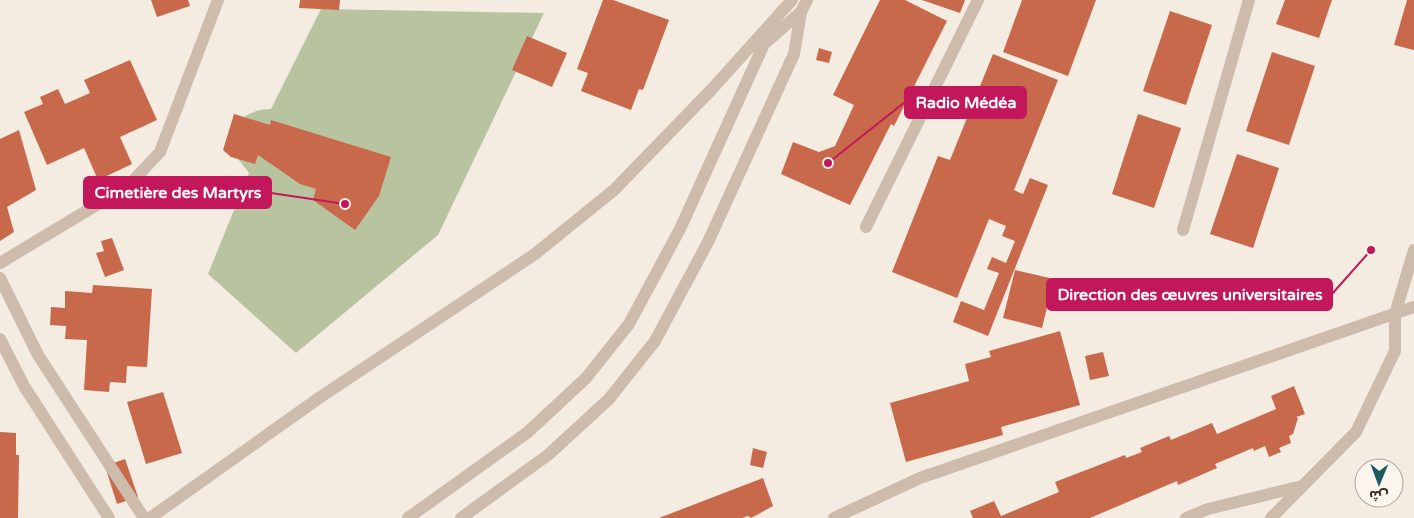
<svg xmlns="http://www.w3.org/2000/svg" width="1414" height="518" viewBox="0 0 1414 518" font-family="'Varela Round','Noto Sans Arabic',sans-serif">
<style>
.green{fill:#b8c4a0}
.building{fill:#c8694b}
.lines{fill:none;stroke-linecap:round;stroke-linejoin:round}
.minor{stroke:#cdbbac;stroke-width:12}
.tertiary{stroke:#cdbbac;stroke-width:12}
.leader{fill:none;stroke:#c2185b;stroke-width:2}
.callout-dot{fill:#c2185b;stroke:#fbf5ee;stroke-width:2}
.callout{fill:#c2185b;stroke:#c2185b;stroke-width:2}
.callout-label{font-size:16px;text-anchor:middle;font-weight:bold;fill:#fff}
</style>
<rect width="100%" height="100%" fill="#f4ebe1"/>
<!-- green -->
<path class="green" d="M321,9L544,13L438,235L296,353L208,274L249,173L235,155L233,125C245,115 255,109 271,109Z"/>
<!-- building -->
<g class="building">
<path d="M151,0H188L190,6L157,17Z"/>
<path d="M300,0H340L339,10L299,8Z"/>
<path d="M603,0H613L669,20L643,90L639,89L631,110L581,91L588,73L577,69Z"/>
<path d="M880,0H905L947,21L894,126L891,124L850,205L781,174L793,142L819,152L835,146L854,105L833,95Z"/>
<path d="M922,0H965L960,13Z"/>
<path d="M1022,0H1096L1068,76L1003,52Z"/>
<path d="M1285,0H1332L1319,38L1276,24Z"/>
<path d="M1407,0H1414V50L1394,45Z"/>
<path d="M1170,11L1212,25L1186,105L1143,91Z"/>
<path d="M527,36L567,53L552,87L512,70Z"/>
<path d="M819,48L832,52L829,63L816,60Z"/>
<path d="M1272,52L1315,66L1289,145L1246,131Z"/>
<path d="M993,54L1058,80L1014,190L1023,194L1030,178L1048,185L988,336L953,322L961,301L984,310L999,273L987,269L992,257L1006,263L1015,241L1002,236L1006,226L989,219L957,298L892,272L938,156L950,160Z"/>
<path d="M130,60L157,120L120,137L132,164L98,180L84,148L47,165L24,112L43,104L40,97L58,89L65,104L90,93L84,80Z"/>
<path d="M234,114L270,125L271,120L391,157L379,196L355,230L313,200L316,189L300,184L258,155L255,164L231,157L223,150Z"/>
<path d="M1138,114L1181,128L1154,208L1112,194Z"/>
<path d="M19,130L36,190L7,207L14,232L0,241V139Z"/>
<path d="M1237,154L1279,168L1253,248L1210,234Z"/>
<path d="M112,238L124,270L105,277L96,253L104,251L101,241Z"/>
<path d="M1015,270L1054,279L1042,328L1003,318Z"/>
<path d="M93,285L152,289L147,367L127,366L126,383L110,382L109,392L84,390L87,340L65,339L66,326L50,325L51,307L65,308V291L92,293Z"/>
<path d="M1060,331L1080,405L1001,427L1003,435L906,462L890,403L969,381L965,364L991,357L989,351Z"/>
<path d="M1103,352L1109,376L1090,380L1085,356Z"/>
<path d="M1294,386L1305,414L1296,417L1298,418L1293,434L1289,436L1291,443L1279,448L1281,452L1269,457L1265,446L1254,451L1253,448L1215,464L1217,468L1178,485L1177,481L1090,518H973L970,511L994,501L1001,516L1059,492L1055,482L1125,455L1126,458L1142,452L1140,448L1169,436L1171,440L1212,423L1217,434L1276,409L1271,396Z"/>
<path d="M163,392L182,453L146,464L127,402Z"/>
<path d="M0,432L16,433V455H19L18,518H0Z"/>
<path d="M753,448L767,452L763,468L750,465Z"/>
<path d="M125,459L138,497L117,504L105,466Z"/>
<path d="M763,478L773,506L751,518L748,516L742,518H659Z"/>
</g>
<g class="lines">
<!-- minor -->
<g class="minor">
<path d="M866,227L978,0"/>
<path d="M1183,230L1249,0"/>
<path d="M0,263L128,186L160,152L218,0"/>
<path d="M0,278L38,355L144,518"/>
<path d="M0,339L24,386L109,518"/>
<path d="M150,518L319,398L535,254L614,190L713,88L792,0"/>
<path d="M834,518L920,478L1414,307"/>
<path d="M1186,518L1208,509L1302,486"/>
<path d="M1271,518L1356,432L1395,351V314L1414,250"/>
</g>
<!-- tertiary -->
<g class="tertiary">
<path d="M408,518L528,432L586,378L629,324L680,229L764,44L801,12"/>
<path d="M461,518L548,455L609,399L655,341L708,242L794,54L801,12L807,0"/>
</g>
</g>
<!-- callouts -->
<path class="leader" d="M828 163L905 102M345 204L271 193M1371 250L1332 294"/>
<g class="callout-dot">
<circle cx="828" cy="163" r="5"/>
<circle cx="345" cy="204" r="5"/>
<circle cx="1371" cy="250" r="5"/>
</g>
<g class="callout">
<rect x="905" y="87" width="121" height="31" rx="5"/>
<rect x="84" y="177" width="187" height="31" rx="5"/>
<rect x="1047" y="279" width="285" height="31" rx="5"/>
</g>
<g class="callout-label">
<text x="966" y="108">Radio Médéa</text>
<text x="178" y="198">Cimetière des Martyrs</text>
<text x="1190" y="300">Direction des œuvres universitaires</text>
</g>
<!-- north arrow -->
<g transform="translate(1379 483) rotate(181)"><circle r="24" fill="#fbf5ee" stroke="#aea6a0"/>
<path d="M0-4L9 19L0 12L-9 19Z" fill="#1f5a5e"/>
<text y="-8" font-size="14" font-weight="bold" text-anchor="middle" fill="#3b302b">ش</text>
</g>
</svg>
